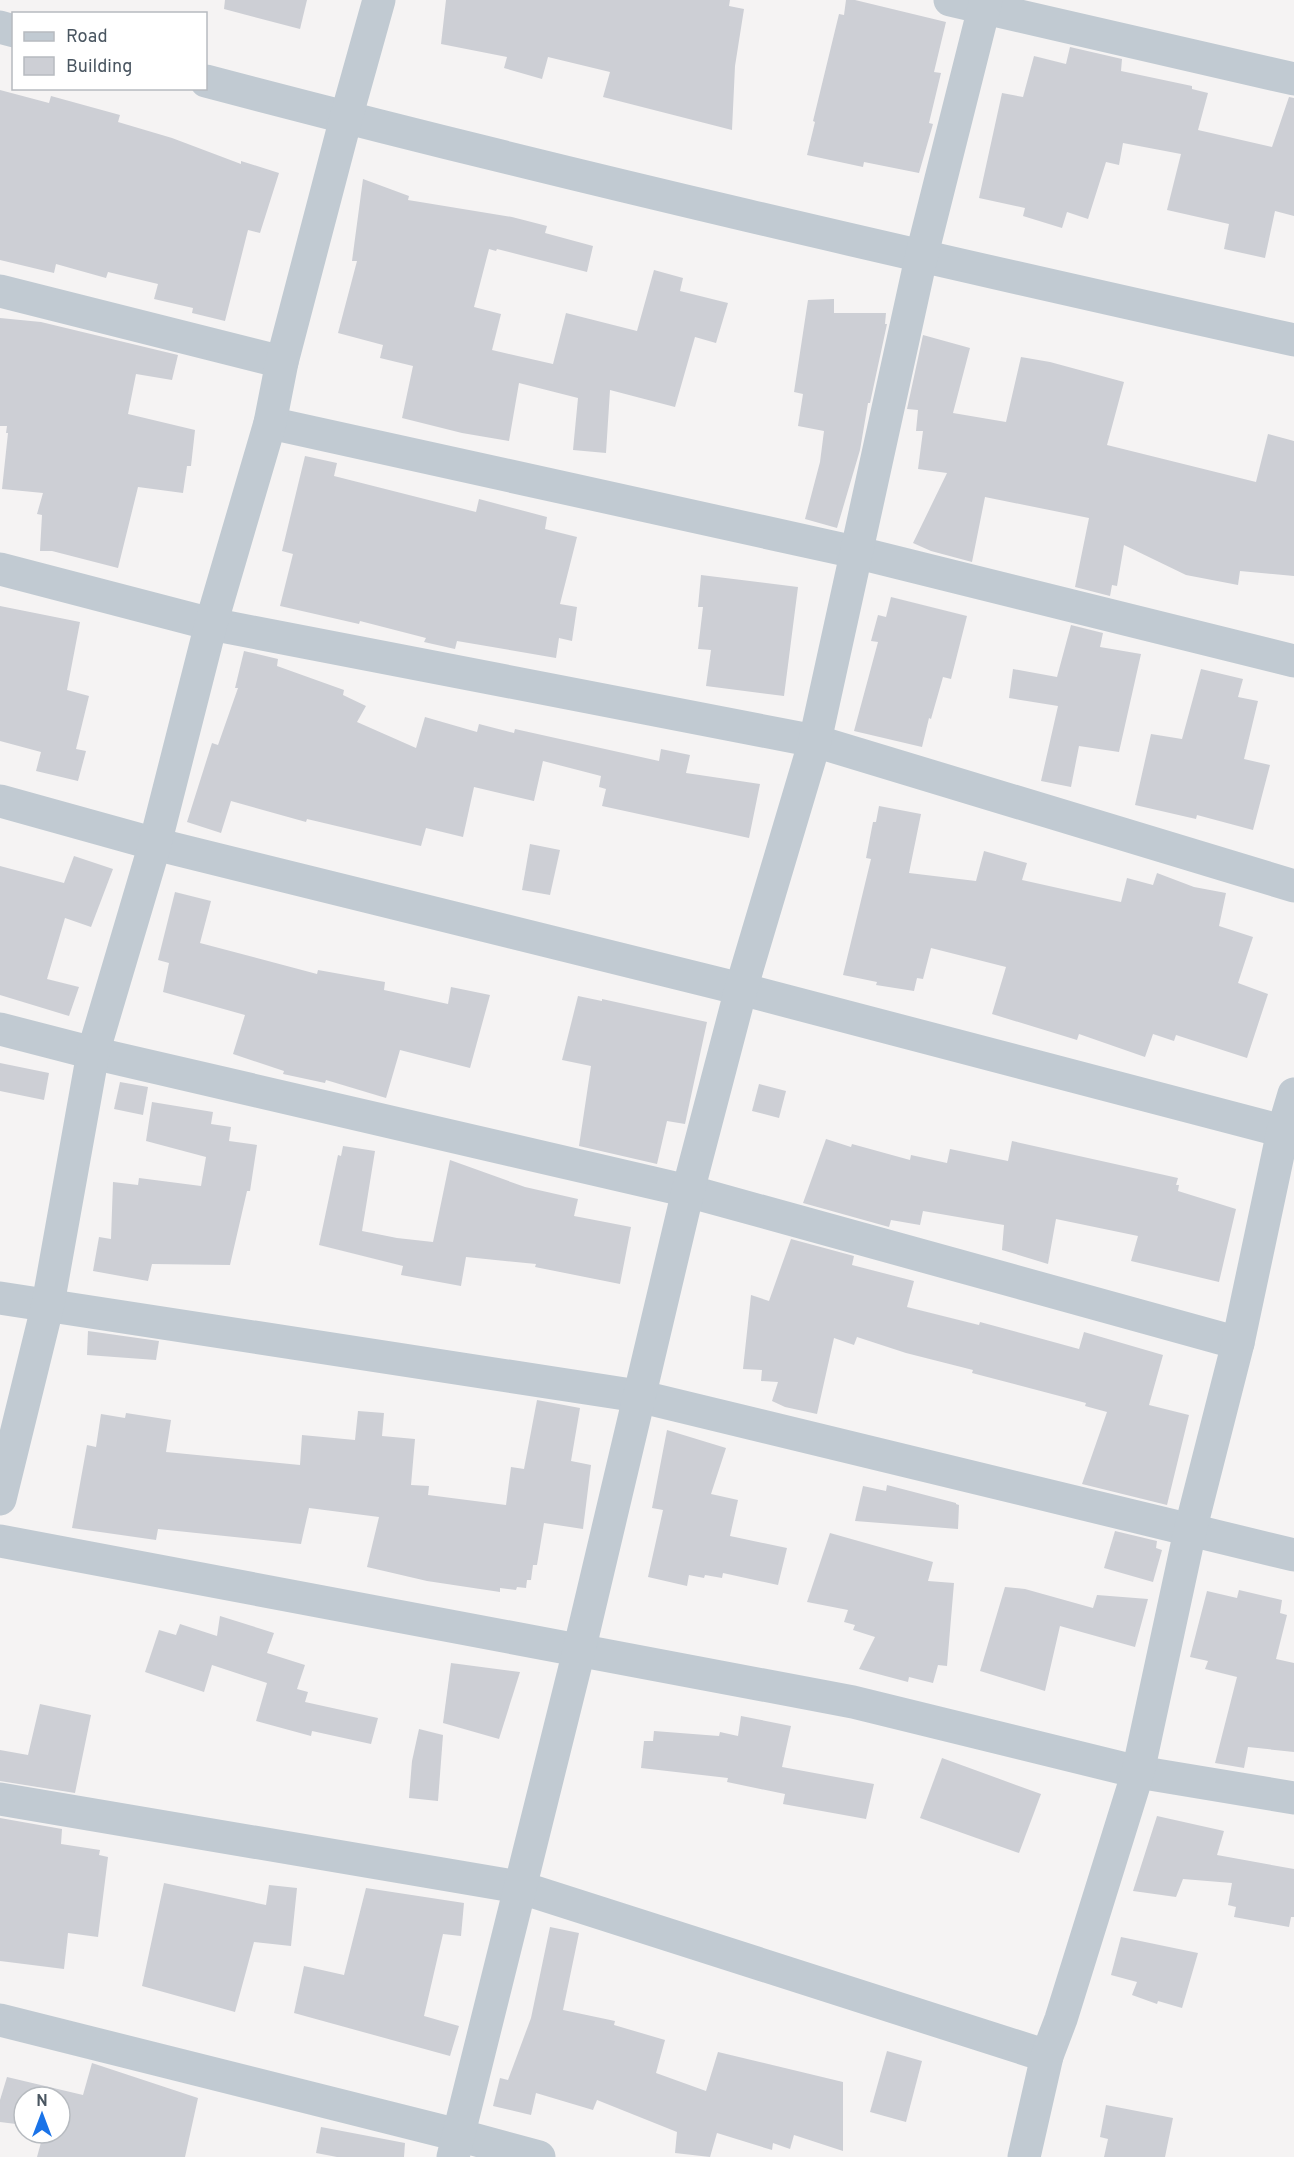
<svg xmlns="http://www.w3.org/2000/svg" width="1294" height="2157" viewBox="0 0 1294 2157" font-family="Overpass,sans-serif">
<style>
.building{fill:#cdcfd5}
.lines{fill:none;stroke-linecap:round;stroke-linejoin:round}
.minor{stroke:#c1cad2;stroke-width:33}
</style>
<rect width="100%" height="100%" fill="#f5f3f3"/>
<!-- building -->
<g class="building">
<path d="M225,0H307L300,29L224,9Z"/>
<path d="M446,0H730L729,6L744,9L735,66L732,130L603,97L610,72L548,57L542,79L504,68L507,57L441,44Z"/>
<path d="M846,0H855L946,22L934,72L941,73L929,123L933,124L919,173L864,162L863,167L807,155L815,122L813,121L839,14L844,15Z"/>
<path d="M1070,47L1122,59L1121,71L1192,86V89L1208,93L1198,130L1272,147L1289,97L1294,98V216L1275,211L1265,258L1224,249L1229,224L1167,210L1181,154L1123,143L1119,165L1106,162L1088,219L1067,212L1062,228L1023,216L1025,208L979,198L1002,93L1023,97L1034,56L1066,64Z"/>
<path d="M0,90L49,103L51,96L120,115L118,122L172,138L241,164V161L279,173L260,233L248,230L225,321L192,313L193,308L154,299L158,284L108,272L106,278L56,264L54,273L0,260Z"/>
<path d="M363,179L409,196L408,200L512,217L547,226L545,233L593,246L587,272L497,249L496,251L489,249L474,307L501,314L492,350L553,364L566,313L637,331L654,270L683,278L680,291L728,303L716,343L695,337L675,407L610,390L606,453L573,450L578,398L519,383L509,441L462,433L402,418L413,366L380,358L383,345L338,333L357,261H352Z"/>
<path d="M834,299V313H886L885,324H887L870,403H868L860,450L837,528L805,519L820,462L824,431L798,426L803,394L794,392L808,300Z"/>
<path d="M0,318L41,322L178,355L172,380L136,374L128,414L195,430L191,466H187L183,493L138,487L118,568L52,551H40L42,515L37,514L43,493L2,489L8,433H6L7,426H0Z"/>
<path d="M923,335L970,348L953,413L1006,422L1021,357L1050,362L1124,382L1107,445L1256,482L1268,434L1294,441V576L1240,571L1238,585L1186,575L1124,545L1117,586L1112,585L1110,596L1075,587L1089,518L985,497L972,562L931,551L913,543L947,473L918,469L923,431H916L918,410L907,409Z"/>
<path d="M305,456L337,463L334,476L476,512L479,499L547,517L545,529L577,537L560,604L577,607L572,641L559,638L556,658L457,641L455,649L424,642L426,638L360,621L359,624L280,606L293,554L282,551Z"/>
<path d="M701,575L798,587L784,696L706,686L711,650L698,649L703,607H698Z"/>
<path d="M891,597L967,616L951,679L943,677L931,719L929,718L922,747L854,731L878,642L871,641L878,615L886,617Z"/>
<path d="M0,606L80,622L67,690L89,696L76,749L86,751L78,781L36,771L41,752L0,741Z"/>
<path d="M1071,625L1103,633L1100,647L1141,654L1119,752L1079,746L1071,787L1041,781L1058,706L1009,698L1013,669L1057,677Z"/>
<path d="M244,651L278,659L277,666L344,690L343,695L366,706L357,722L416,748L425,717L477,732L479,724L514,733L515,729L659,761L661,749L690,755L686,773L760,784L749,838L602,806L606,789L599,787L601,776L543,761L534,801L474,787L463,837L426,828L421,846L307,819L306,822L231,801L221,833L187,822L212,743L218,745L238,688H235Z"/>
<path d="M1201,669L1243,679L1238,697L1258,701L1244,759L1270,765L1253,830L1197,815L1196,819L1135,805L1151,734L1182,739Z"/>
<path d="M879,806L921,814L909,873L976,881L984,851L1027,863L1022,880L1121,902L1127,878L1153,885L1157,873L1194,887L1226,893L1219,926L1253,937L1238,983L1268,994L1247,1058L1176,1035L1174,1041L1153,1034L1145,1057L1079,1034L1077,1040L992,1014L1006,967L931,948L923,979L917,978L914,991L876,985L877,982L843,975L871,859L866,858L873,822H876Z"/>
<path d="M530,844L560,850L550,895L522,890Z"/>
<path d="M74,856L113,869L91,927L65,918L47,979L79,987L69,1016L0,995V866L64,883Z"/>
<path d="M175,892L211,901L200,943L317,974L318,970L385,982L384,990L448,1004L451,987L490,995L470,1068L400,1050L386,1098L326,1080L325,1083L283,1074L284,1071L233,1054L245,1015L163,992L169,963L158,960Z"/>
<path d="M578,996L602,1001V999L707,1022L685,1124L667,1121L657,1164L579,1146L591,1066L562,1060Z"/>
<path d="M0,1063L49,1073L44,1100L0,1091Z"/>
<path d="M120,1082L148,1087L143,1115L114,1109Z"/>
<path d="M759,1084L786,1091L779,1118L752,1111Z"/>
<path d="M152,1102L213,1112L211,1124L231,1127L229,1141L257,1145L250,1191H247L230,1265L152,1264L148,1281L93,1271L99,1237L111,1239L113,1182L138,1185L139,1178L201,1186L206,1157L146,1141Z"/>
<path d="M826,1139L851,1147L852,1144L910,1160L911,1155L947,1163L950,1149L1008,1161L1012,1141L1178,1178L1176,1185H1179L1178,1191L1236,1209L1219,1282L1131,1261L1138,1236L1056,1219L1048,1264L1002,1250L1004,1225L923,1211L920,1225L891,1220L889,1227L803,1203Z"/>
<path d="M343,1146L375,1151L362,1231L397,1238L433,1242L450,1160L525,1187L578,1199L574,1216L631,1227L620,1284L535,1267L536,1264L466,1257L461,1286L401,1275L403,1266L319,1245L338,1155L341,1156Z"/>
<path d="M791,1239L854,1256L852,1265L914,1281L907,1307L979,1325L980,1322L1079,1349L1084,1332L1163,1355L1149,1405L1189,1415L1167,1505L1082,1484L1107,1412L1085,1406L1086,1403L972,1373L973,1370L906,1353L857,1337L854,1345L834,1338L817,1414L785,1407L772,1401L778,1382L761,1381L762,1370L743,1369L751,1295L769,1301Z"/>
<path d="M88,1331L159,1341L156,1360L87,1355Z"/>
<path d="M537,1400L580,1408L571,1461L591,1465L583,1529L544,1523L537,1565H533L531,1580H527L526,1588L517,1587L516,1590L500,1588V1592L427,1581L367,1567L379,1517L309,1508L301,1544L158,1529L156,1540L72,1528L87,1445L96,1447L101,1414L125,1418L126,1413L171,1420L166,1452L300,1465L302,1435L355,1440L358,1411L384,1413L382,1436L415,1439L411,1485L429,1486L428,1495L506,1505L511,1467L524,1469Z"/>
<path d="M667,1430L726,1448L711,1494L738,1500L730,1536L787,1548L778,1585L723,1573L722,1578L705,1575L704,1578L689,1575L687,1586L648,1577L663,1510L652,1508Z"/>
<path d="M887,1485L956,1503V1504L959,1505L958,1529L855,1521L863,1486L886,1491Z"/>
<path d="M1115,1531L1157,1541L1156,1548L1162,1550L1153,1582L1104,1568Z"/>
<path d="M830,1533L933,1562L928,1581L954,1583L947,1666L938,1665L933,1683L909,1677L908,1682L859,1669L875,1637L853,1630L855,1625L844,1622L848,1610L807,1602Z"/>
<path d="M1005,1587L1025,1589L1093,1608L1097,1595L1148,1599L1135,1647L1060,1626L1045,1691L980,1671Z"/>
<path d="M1239,1590L1282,1600L1280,1613L1287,1615L1276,1659L1294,1663V1752L1248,1747L1244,1768L1215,1763L1237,1677L1205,1669L1208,1661L1190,1657L1207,1591L1237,1598Z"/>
<path d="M220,1616L274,1633L267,1653L305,1665L297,1689L308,1692L305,1702L378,1718L371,1744L312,1731L311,1736L256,1721L267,1683L212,1665L204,1692L145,1672L159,1630L176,1635L180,1624L217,1636Z"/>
<path d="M451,1663L520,1672L499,1739L443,1723Z"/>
<path d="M40,1704L91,1715L75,1793L0,1781V1750L28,1755Z"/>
<path d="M741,1716L791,1726L782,1767L874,1784L866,1819L783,1804L785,1794L727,1782L728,1778L641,1768L644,1741H653L654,1731L719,1736L720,1732L738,1736Z"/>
<path d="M419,1729L443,1735L438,1801L409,1798L412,1761Z"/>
<path d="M942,1758L1041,1794L1019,1853L920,1818Z"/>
<path d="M1157,1816L1224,1831L1217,1855L1294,1869V1917H1291L1289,1927L1234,1917L1236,1907L1228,1905L1232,1883L1183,1879L1176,1897L1133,1891Z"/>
<path d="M0,1818L62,1829L61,1844L100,1850L99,1855L108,1857L98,1937L68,1933L64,1969L0,1961Z"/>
<path d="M164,1883L266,1905L269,1885L297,1888L291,1946L254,1942L235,2012L142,1986Z"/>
<path d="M366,1888L464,1903L461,1936L443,1934L424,2016L459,2026L450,2056L294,2013L304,1966L344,1975Z"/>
<path d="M550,1927L579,1933L563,2010L615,2021L614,2025L665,2040L656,2073L706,2091L718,2052L843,2082V2151L794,2135L790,2149L773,2143L772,2150L717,2133L710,2157L675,2153L677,2132L597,2100L593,2110L536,2093L531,2115L493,2106L500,2078L508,2080L531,2018Z"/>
<path d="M1121,1937L1198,1953L1182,2008L1158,2001L1157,2004L1132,1995L1137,1982L1111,1975Z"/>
<path d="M887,2051L922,2061L906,2122L870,2112Z"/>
<path d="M92,2063L198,2098L185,2157H37L43,2135L33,2133H60V2097H24V2125L0,2122V2100L7,2077L83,2095Z"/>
<path d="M1106,2105L1173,2118L1165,2157H1104L1108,2139L1100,2137Z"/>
<path d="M321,2127L405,2143L404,2157H337L316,2153Z"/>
</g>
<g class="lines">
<!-- minor -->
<g class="minor">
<path d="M950,0L1294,79"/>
<path d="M0,27L14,31"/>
<path d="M206,81C566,176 930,259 1294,340"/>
<path d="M0,291L282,362"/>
<path d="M270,423L855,552L1294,661"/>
<path d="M0,569L211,624L815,741L1294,886"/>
<path d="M0,801L155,844L741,989L1294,1134"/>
<path d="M0,1029L93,1053L688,1191L1238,1343"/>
<path d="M0,1298L638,1396L1294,1555"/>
<path d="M0,1499L48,1304L93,1053L155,844L211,624L270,423L282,362L346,118L379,0"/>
<path d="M0,1541L853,1702L1138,1772L1294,1798"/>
<path d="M0,1799L519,1887L1047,2056"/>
<path d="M0,2020L458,2135L539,2157"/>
<path d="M453,2157L579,1651L688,1191L741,989L815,741L921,258L986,0"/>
<path d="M1024,2157L1047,2056L1061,2019L1138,1772L1190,1531L1238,1343L1283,1131L1294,1094"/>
</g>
</g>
<!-- legend -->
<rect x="12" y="12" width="195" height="78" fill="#ffffff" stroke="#b7bbc0" stroke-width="1.5"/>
<rect x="24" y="32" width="30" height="9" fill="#c1cad2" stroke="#b7bbc0" stroke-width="1.5"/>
<text x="66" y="42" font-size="18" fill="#4a5661">Road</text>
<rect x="24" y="57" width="30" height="18" fill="#cdcfd5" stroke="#b7bbc0" stroke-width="1.5"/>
<text x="66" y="72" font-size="18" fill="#4a5661">Building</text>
<!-- north arrow -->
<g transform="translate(42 2115)"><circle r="28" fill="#ffffff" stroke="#b7bbc0" stroke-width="1.5"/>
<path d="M0-4.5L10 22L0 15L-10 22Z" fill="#1a73e8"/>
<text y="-9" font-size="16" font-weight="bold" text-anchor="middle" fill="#4a5661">N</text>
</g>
</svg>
